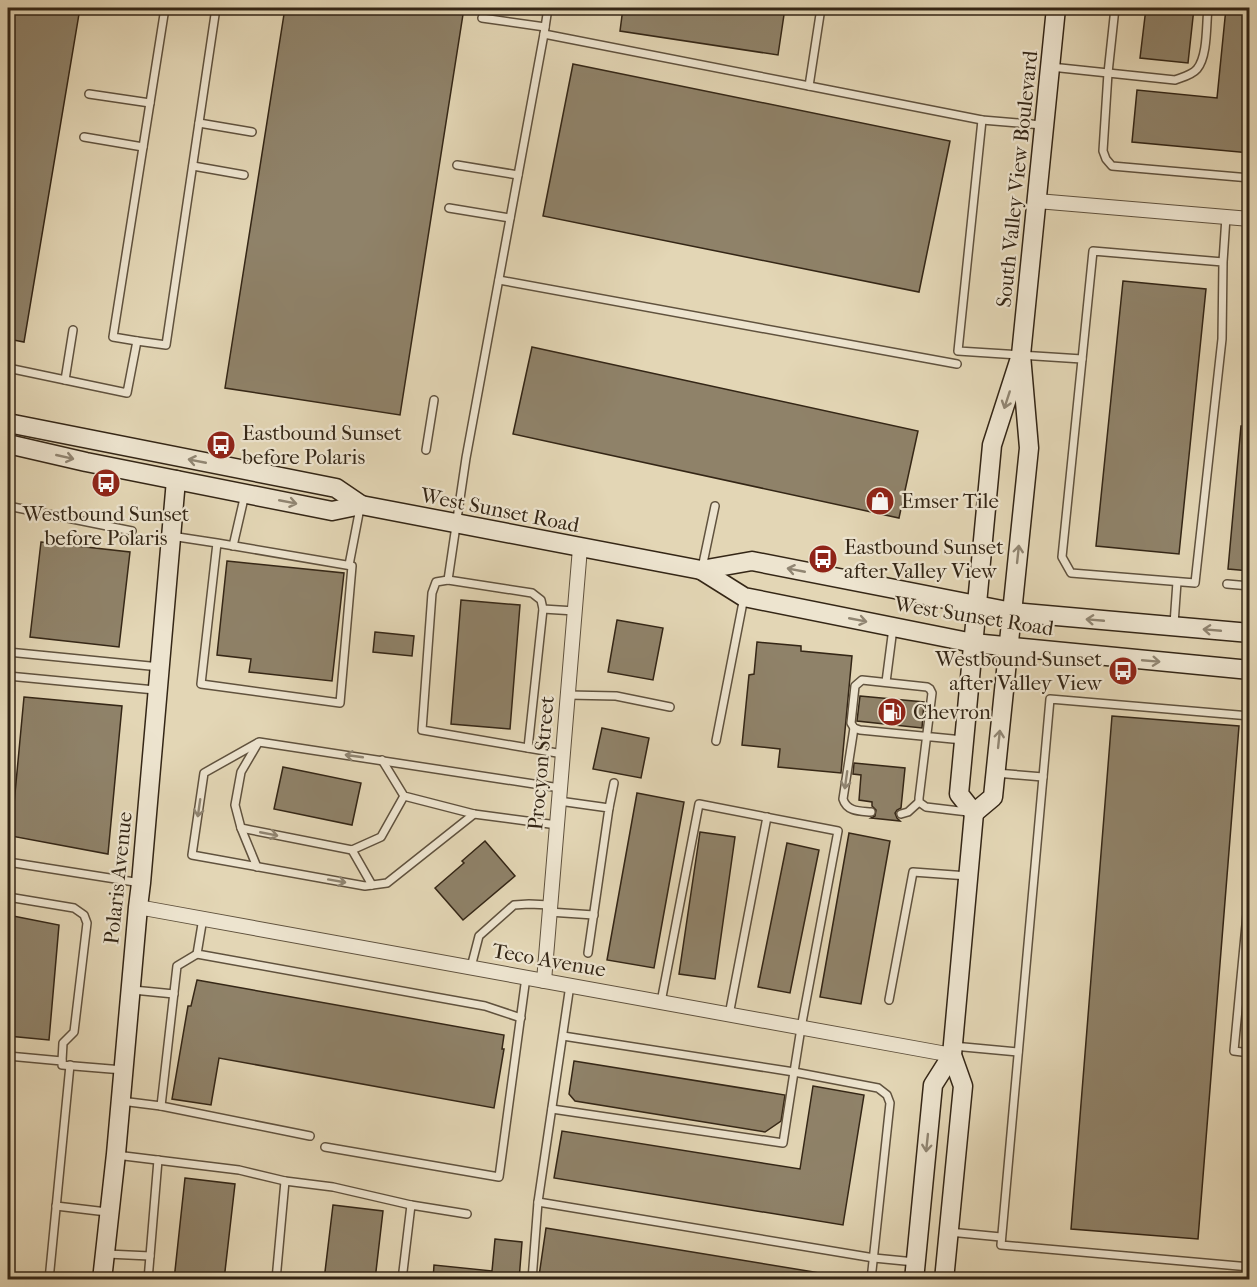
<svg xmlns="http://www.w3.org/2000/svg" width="1257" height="1287" viewBox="0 0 1257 1287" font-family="'IM FELL French Canon',serif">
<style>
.building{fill:#8f8269;stroke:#342616;stroke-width:1.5}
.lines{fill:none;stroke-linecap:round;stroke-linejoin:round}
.lane-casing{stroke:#60523e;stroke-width:10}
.street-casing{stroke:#60523e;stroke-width:16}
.secondary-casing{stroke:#342616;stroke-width:21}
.lane{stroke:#ede4cf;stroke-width:7}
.street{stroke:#ede4cf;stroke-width:14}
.secondary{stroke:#ede4cf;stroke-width:18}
.oneway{stroke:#908572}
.labels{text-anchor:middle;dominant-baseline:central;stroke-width:4.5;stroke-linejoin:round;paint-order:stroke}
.street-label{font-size:21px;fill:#342616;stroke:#ede4cf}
.poi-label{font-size:21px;fill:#342616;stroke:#ede4cf;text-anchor:start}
</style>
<rect width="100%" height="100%" fill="#e3d6b5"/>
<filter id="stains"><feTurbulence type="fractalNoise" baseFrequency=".00333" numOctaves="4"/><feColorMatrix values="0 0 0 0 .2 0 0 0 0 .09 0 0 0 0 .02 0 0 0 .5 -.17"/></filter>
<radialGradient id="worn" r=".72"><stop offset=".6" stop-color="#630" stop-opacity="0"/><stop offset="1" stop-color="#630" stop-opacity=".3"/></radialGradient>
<!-- building -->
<g class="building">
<path d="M8,8H80L24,342L8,339Z"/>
<path d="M285,8H464L400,415L225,388Z"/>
<path d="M623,8H785L778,55L620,31Z"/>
<path d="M1146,8H1194L1188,63L1140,58Z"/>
<path d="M1226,8H1250V153L1132,142L1137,90L1217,98Z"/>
<path d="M573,64L950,141L919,292L543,216Z"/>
<path d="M1123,281L1206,289L1179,554L1096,546Z"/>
<path d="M532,347L918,431L899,518L513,434Z"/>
<path d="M1241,426H1250V571L1228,569Z"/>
<path d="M41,542L130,552L119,647L30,637Z"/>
<path d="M227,561L344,573L332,681L249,672L251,659L217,655Z"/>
<path d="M461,600L520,605L510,729L451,724Z"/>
<path d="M617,620L663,628L653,680L608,672Z"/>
<path d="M375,632L414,636L412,656L373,652Z"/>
<path d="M757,642L801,646V651L852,656L841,773L778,767L780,749L742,745L749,675L754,674Z"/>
<path d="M860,696L924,702L922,728L857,721Z"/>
<path d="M24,697L122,706L108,854L11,836Z"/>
<path d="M1112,716L1239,726L1198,1239L1071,1229Z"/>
<path d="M602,728L649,738L641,778L593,769Z"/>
<path d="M854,763L905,768L901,808L897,810L895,813L897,818L900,821L871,818L875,816L876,810L872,806V802L859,800L861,775L853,774Z"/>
<path d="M283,767L361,783L352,825L274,809Z"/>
<path d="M637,793L684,802L654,968L607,960Z"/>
<path d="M700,832L735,837L715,979L679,974Z"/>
<path d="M849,833L890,841L861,1004L820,997Z"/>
<path d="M485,841L515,876L463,920L435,888L464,863L462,861Z"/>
<path d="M787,843L819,850L790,993L758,987Z"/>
<path d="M8,915L59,925L49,1040L8,1036Z"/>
<path d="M197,980L504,1035L502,1049H504L494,1108L219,1058L211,1105L172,1099L188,1006H191Z"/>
<path d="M574,1061L785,1095L781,1121L765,1132L575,1101L569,1094Z"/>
<path d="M813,1086L864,1095L843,1225L554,1178L562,1131L800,1169Z"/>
<path d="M185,1178L235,1184L224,1280H174Z"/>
<path d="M333,1205L383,1211L375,1280H324Z"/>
<path d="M546,1228L820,1273L819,1280H563L539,1276Z"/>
<path d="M495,1239L522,1242L519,1280H433L434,1265L492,1271Z"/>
</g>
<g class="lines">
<!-- lane casing -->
<g class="lane-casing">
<g id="lane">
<path d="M548,8L544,34L809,86"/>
<path d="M821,8L809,86L982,120L1042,125"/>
<path d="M1115,8L1108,73L1103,151L1106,159L1112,166L1250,178"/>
<path d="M482,18L545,27"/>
<path d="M1051,67L1175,80C1183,77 1192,75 1197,69C1208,56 1206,24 1208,8"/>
<path d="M89,94L150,103"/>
<path d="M982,120L958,351L1082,359"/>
<path d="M199,123L252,132"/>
<path d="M84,137L143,147"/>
<path d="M457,165L518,175"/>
<path d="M193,166L244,175"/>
<path d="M449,208L510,218"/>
<path d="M1223,262L1093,251L1062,557L1071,573L1195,583L1222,339L1223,262L1226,217"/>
<path d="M499,280L957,364"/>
<path d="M137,341L113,337L165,8"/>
<path d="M8,368L127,393L137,341L166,345L216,8"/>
<path d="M65,380L73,330"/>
<path d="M426,450L434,400"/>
<path d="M8,506L132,531"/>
<path d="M171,536L217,543L201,684L340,703L352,566L217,543"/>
<path d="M233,546L245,494"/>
<path d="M349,565L360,508"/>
<path d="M702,568L715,506"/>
<path d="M448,580L466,458L544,34"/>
<path d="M1227,584L1250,586"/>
<path d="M1174,624L1177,582"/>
<path d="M8,652L160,667"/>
<path d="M8,676L155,690"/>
<path d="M886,682L893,628"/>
<path d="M568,695L616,696L670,707"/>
<path d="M1250,716L1050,699L1001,1245L1250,1267"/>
<path d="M854,728L843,799C847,812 860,811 871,812"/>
<path d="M963,740L860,730L854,728L851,723L855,686L862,680L927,687L930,689L932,693L919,798V802L926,807L968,812"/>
<path d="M716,741L744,597"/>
<path d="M258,743L241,772L235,805L241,828L352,850L381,837L404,796"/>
<path d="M528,748L543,609"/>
<path d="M563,754L422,730L432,593L436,582L448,580L532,593L541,600L543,609L575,611"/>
<path d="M382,760L404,796L474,814L557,825"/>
<path d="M996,773L1043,777"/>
<path d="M559,801L609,808L588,953"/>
<path d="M609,808L614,783"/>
<path d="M474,814L387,883L365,886L192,855L204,773L259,742L560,788"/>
<path d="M901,814L908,812L919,802"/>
<path d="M241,828L257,867"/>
<path d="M352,850L372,885"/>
<path d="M8,862L141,883"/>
<path d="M1250,883L1234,1051L1250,1053"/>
<path d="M8,897L74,908L84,915L87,923L74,1032L63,1043L62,1061"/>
<path d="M549,912L594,915"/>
<path d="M203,918L197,954L485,1006L521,1018"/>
<path d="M471,967L479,936L514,905L529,904L550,905"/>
<path d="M133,990L174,994"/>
<path d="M889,1000L913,872L968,876"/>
<path d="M661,1002L699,804L838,831L801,1028L794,1072L878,1088L887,1095L890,1103L871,1280"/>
<path d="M729,1015L767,817"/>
<path d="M953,1046L1018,1052"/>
<path d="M8,1056L62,1061V1065L123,1070"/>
<path d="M121,1101L161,1106L177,966L197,954"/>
<path d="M161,1106L310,1136"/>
<path d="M552,1109L783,1143L794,1072L563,1036"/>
<path d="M325,1147L499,1177L526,977"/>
<path d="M116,1155L239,1170L285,1181"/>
<path d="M538,1202L874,1258L915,1262"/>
<path d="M56,1206L107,1212"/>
<path d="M949,1232L1001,1237"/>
<path d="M107,1254L150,1256"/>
<path d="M49,1280L70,1065"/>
<path d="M148,1280L158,1160"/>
<path d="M276,1280L285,1181L333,1187L411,1205"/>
<path d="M402,1280L411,1205L467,1214"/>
<path d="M532,1280L538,1202L570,985"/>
</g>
</g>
<!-- street casing -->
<g class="street-casing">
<g id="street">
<path d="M1037,201L1250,219"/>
<path d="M138,907L952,1055"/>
<path d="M544,981L580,548"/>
</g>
</g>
<!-- secondary casing -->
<g class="secondary-casing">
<g id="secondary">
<path d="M8,423L336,488L361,505"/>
<path d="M8,444L86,462L332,511L361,505L701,570L752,561L1012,612L1250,633"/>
<path d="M701,570L744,597L973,643L1250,670"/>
<path d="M974,813L993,797L1029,448L1021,355L1056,8"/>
<path d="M102,1280L116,1154L138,907L141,883L176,480"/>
<path d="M914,1280L933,1085L952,1055"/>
<path d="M944,1280L963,1086L952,1055L974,813L959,794L992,445L1021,355"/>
</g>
</g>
<!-- lane -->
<use href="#lane" class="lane"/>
<!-- street -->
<use href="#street" class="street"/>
<!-- secondary -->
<use href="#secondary" class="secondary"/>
</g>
<!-- one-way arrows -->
<defs><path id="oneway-shaft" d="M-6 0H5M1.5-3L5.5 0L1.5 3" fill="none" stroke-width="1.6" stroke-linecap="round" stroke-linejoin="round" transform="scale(1.5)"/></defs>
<g class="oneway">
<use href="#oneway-shaft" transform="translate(1007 400) rotate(108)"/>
<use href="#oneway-shaft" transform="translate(65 457) rotate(13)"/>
<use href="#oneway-shaft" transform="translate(197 461) rotate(-169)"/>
<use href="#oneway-shaft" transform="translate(288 502) rotate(11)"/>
<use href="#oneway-shaft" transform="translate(1018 554) rotate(-84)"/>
<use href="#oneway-shaft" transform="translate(796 570) rotate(-169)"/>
<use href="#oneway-shaft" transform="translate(858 620) rotate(11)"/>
<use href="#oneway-shaft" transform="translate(1095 620) rotate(-175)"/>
<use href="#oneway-shaft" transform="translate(1212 630) rotate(-175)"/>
<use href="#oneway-shaft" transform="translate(1151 661) rotate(5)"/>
<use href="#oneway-shaft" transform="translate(999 739) rotate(-84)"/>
<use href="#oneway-shaft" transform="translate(354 756) rotate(-172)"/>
<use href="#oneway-shaft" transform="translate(846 780) rotate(98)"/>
<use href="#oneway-shaft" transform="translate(199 808) rotate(98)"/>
<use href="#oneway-shaft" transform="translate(269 834) rotate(11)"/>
<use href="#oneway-shaft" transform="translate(337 881) rotate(10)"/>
<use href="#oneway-shaft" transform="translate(927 1143) rotate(96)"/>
</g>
<!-- icons -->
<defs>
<g id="bus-disc" transform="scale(1.5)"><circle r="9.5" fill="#8f2418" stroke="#ede4cf"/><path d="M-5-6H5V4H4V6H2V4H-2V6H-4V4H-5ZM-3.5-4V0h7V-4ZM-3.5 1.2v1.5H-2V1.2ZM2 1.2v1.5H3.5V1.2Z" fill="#fff"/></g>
<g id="shop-disc" transform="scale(1.5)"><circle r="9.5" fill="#8f2418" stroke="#ede4cf"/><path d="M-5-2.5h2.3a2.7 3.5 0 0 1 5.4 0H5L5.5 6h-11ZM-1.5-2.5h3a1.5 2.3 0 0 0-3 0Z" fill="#fff"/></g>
<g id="fuel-disc" transform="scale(1.5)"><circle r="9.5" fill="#8f2418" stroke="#ede4cf"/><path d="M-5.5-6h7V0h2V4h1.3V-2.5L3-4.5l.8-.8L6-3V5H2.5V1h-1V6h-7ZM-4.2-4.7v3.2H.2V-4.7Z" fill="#fff"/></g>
</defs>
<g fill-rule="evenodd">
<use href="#bus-disc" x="221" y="445"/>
<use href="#bus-disc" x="106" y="483"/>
<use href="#shop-disc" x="880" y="501"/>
<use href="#bus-disc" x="823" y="559"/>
<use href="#bus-disc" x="1123" y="671"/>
<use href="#fuel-disc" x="892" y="712"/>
</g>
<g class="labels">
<!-- street labels -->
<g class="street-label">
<text transform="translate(1017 179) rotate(-84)">South Valley View Boulevard</text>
<text transform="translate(500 510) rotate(11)">West Sunset Road</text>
<text transform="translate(974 616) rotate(9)">West Sunset Road</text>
<text transform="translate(541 763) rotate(-85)">Procyon Street</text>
<text transform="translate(118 878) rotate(-84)">Polaris Avenue</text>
<text transform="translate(549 960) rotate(10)">Teco Avenue</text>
</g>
<!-- poi labels -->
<g class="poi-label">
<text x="242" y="433">Eastbound Sunset<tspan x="242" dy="24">before Polaris</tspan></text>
<text x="901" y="501">Emser Tile</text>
<text x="106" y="514" text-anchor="middle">Westbound Sunset<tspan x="106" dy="24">before Polaris</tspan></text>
<text x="844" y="547">Eastbound Sunset<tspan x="844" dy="24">after Valley View</tspan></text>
<text x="1102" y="659" text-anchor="end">Westbound Sunset<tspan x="1102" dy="24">after Valley View</tspan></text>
<text x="913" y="712">Chevron</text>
</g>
</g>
<!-- margin -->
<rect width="1257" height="1287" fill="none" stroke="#e3d6b5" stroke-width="30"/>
<rect x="9" y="9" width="1239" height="1269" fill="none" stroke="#342616" stroke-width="3"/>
<rect x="15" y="15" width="1227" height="1257" fill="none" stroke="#342616" stroke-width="1.5"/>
<rect width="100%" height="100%" filter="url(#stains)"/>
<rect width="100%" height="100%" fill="url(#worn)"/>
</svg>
